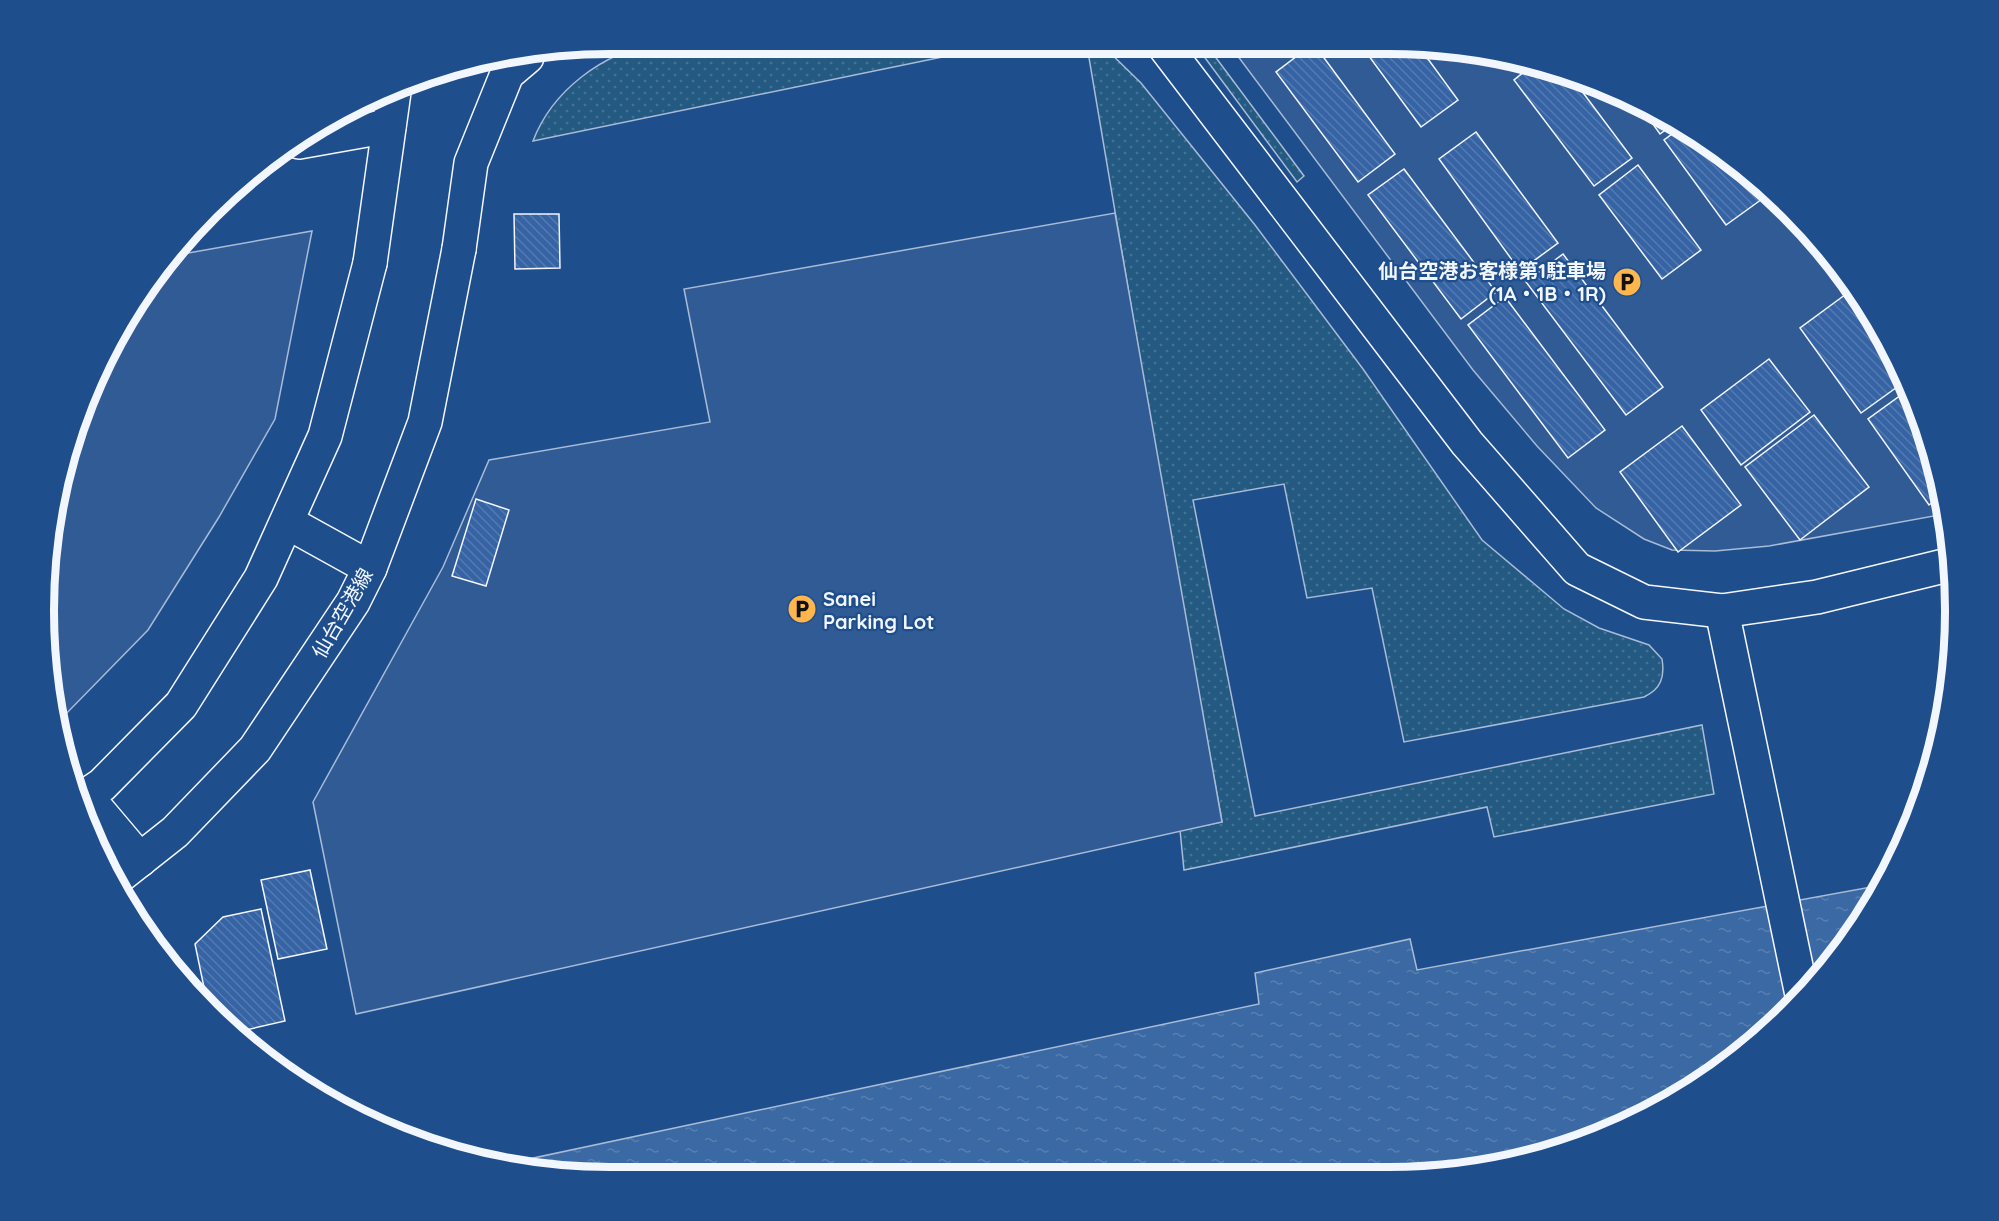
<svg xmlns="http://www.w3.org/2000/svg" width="1999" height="1221" viewBox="0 0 1999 1221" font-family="Quicksand,'Noto Sans JP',sans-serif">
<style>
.grass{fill:url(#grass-dots);stroke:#a8bbd7;stroke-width:1.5}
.parking{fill:#305b95;stroke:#a8bbd7;stroke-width:1.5}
.water{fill:url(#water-ripples);stroke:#a8bbd7;stroke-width:1.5}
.building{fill:url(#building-back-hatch);stroke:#f2f6ff;stroke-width:1.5}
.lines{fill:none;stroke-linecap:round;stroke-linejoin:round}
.minor-casing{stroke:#f2f6ff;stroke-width:36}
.major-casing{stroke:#f2f6ff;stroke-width:36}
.minor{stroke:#1f4e8c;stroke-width:33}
.major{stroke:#1f4e8c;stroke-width:33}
.labels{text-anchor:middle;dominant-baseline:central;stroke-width:4.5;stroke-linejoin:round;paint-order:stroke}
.poi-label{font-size:20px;font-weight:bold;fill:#f2f6ff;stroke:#1f4e8c;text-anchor:end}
.street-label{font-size:20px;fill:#f2f6ff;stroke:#1f4e8c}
.rim{fill:none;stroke:#f2f6ff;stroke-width:8}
</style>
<defs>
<pattern id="grass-dots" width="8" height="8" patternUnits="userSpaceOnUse" patternTransform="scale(1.5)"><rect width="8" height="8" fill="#245a82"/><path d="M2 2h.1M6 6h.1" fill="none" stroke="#447295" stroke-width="1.8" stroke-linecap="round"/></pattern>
<pattern id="water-ripples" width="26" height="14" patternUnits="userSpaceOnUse" patternTransform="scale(1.5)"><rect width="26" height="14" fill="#3b69a3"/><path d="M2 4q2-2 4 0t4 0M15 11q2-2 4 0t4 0" fill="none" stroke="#587fb1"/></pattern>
<pattern id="building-back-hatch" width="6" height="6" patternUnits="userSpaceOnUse" patternTransform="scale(1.5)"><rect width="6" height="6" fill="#3563a3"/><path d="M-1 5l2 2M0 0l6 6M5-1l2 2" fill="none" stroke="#537ab1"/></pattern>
</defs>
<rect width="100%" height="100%" fill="#1f4e8c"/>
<!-- grass -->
<g class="grass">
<path d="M656,44L996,46L533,141C552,91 603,52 656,44Z"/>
<path d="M1087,46H1103L1141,83L1255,225L1363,369L1482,540L1564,609L1599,628L1649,645L1662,659C1665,677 1661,689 1644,697L1404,742L1372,588L1307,598L1284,484L1193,500L1255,816L1702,725L1714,794L1494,837L1487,807L1184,870L1180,830L1222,822L1165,507Z"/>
<path d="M1197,47H1208L1304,176L1297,182Z"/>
</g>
<!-- parking -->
<g class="parking">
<path d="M1231,47L1462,48L1605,87L1733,160L1815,236L1879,327L1925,428L1945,514L1769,546L1715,551L1672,550L1644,539L1596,508L1537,446L1473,370Z"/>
<path d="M1115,213L1222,822L356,1014L313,802L443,567L489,460L710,422L684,289Z"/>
<path d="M312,231L275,419L219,517L148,630L61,719L44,610L73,429L139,295L177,255Z"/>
</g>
<!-- water -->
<path class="water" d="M1882,885L1839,955L1763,1037L1672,1102L1536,1158L1426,1176L537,1173L505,1164L1259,1004L1255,973L1410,939L1417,970Z"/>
<!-- building -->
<g class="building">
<path d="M1309,47H1316L1395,154L1358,182L1276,72Z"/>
<path d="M1363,48H1420L1458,100L1421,127Z"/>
<path d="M1530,67L1572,78L1632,158L1594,186L1514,80Z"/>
<path d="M1640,106L1672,125L1660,134Z"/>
<path d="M1679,129L1733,160L1769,194L1726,225L1664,140Z"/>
<path d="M1476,132L1558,243L1520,271L1439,159Z"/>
<path d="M1638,165L1701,250L1662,279L1599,195Z"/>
<path d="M1404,169L1496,292L1461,319L1368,195Z"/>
<path d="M514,214H559L560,268L515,269Z"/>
<path d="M1563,254L1663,387L1626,415L1526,282Z"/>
<path d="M1853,289L1879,327L1904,382L1861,413L1800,328Z"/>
<path d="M1505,297L1605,430L1568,458L1468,325Z"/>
<path d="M1769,359L1810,412L1741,465L1701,410Z"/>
<path d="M1908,390L1925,428L1941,496L1929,505L1868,419Z"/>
<path d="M1814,415L1869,487L1800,540L1745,467Z"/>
<path d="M1682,426L1741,505L1678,552L1620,472Z"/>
<path d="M476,499L509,510L486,586L452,576Z"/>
<path d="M310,870L327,949L278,959L261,880Z"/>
<path d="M261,909L285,1021L237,1032L207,1002L195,944L223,917Z"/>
</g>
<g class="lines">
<!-- minor casing -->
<g class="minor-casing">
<g id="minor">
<path d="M1165,47L1467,443L1577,569L1644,602L1722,611L1817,597L1952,564"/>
<path d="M299,142L389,126"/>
<path d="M459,249L471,163L507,74L527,57"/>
<path d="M370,263L394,92"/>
<path d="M287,522L370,568"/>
<path d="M1722,611L1802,995"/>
<path d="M86,796L140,860"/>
</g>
</g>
<!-- major casing -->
<g class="major-casing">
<g id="major">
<path d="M78,801L102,785L181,705L261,578L325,436L370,263"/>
<path d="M118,877L175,832L255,749L353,602L370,568L425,422L459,249"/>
</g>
</g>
<!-- minor -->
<use href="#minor" class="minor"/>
<!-- major -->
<use href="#major" class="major"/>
</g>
<!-- icons -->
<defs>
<g id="parking-disc" transform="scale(1.5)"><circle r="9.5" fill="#ffb74d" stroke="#1f4e8c"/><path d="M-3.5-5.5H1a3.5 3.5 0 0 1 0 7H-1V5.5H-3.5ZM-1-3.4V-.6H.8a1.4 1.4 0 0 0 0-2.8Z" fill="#111"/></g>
</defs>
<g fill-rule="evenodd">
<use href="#parking-disc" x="1627" y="282"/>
<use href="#parking-disc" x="802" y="609"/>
</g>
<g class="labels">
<!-- poi labels -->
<g class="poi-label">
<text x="1606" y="270">仙台空港お客様第1駐車場<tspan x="1606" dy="23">(1A・1B・1R)</tspan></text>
<text x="823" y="598" text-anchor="start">Sanei<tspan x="823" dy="23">Parking Lot</tspan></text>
</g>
<!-- street labels -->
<g class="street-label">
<text transform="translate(342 613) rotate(-60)">仙台空港線</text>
</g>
</g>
<!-- crop -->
<path d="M0 0H1999V1221H0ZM610 54H1389A556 556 0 0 1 1945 610V611A556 556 0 0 1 1389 1167H610A556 556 0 0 1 54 611V610A556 556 0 0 1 610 54Z" fill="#1f4e8c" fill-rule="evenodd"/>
<path class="rim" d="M610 54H1389A556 556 0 0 1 1945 610V611A556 556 0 0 1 1389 1167H610A556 556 0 0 1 54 611V610A556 556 0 0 1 610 54Z"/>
</svg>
